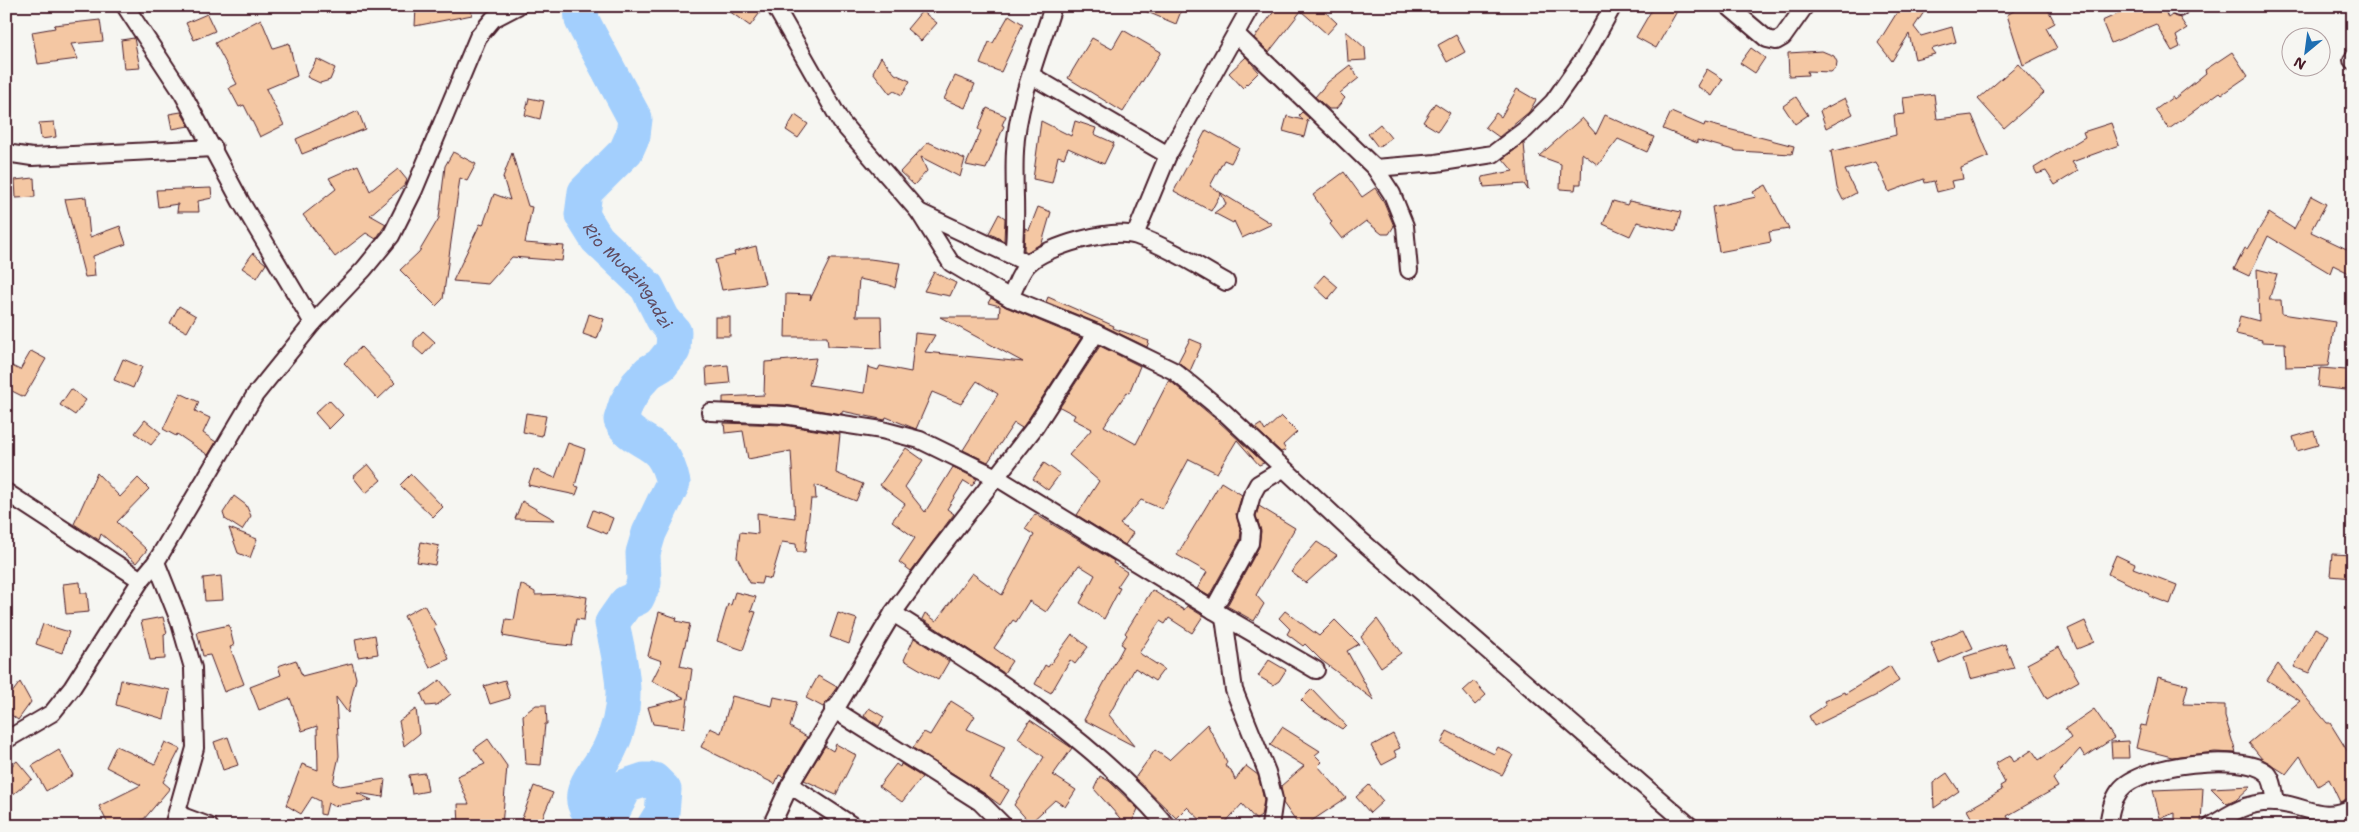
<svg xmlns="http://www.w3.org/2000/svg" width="2359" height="832" viewBox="0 0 2359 832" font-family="'Shantell Sans',sans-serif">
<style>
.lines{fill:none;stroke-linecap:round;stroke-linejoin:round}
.river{stroke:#a3cffd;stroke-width:35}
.building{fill:#f4c7a3;stroke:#4a1f2b}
.street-casing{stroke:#4a1f2b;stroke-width:20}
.street{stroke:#f6f6f2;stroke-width:16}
.labels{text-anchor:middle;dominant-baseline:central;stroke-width:4.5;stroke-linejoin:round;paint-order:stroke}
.water-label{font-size:16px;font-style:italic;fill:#604b60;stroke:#f6f6f2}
</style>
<rect width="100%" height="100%" fill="#f6f6f2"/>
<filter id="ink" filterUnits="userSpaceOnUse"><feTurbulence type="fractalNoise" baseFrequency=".02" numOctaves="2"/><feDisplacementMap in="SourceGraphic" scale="10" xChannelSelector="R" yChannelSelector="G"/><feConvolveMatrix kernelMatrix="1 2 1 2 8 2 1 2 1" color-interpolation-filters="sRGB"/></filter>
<g filter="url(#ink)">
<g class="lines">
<!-- river -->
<path class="river" id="s1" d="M581,6L582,20L587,30L635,119L633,135L626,151L585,192L582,215L597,239L647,287L663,319L674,332L673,350L661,365L649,372L637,385L626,404L621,420C630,439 649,439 661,454C667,462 671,473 673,483L649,533L643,553L644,583L637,598L626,603L612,623C622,672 632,703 609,750C602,764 587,779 584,794C582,806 590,816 601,820L611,815L626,786L644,780H654L664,790L662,813L654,826"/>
</g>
<!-- building -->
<g class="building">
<path d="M722,6H765L750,26Z"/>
<path d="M1133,6H1183L1176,24Z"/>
<path d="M1278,6H1319L1337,23L1327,34L1301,11L1269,52L1254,38Z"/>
<path d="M1654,6H1680L1656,48L1636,37Z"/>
<path d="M1901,6H1928L1914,27L1921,36L1952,27L1956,42L1931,49L1935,54L1915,59L1909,34L1892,61L1878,43Z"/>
<path d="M2022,6H2046L2055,23L2046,28L2057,48L2023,65L2007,15Z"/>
<path d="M2136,6H2163L2168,18L2172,15L2180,18L2187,29L2176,36L2180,47L2172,51L2156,24L2111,43L2102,21Z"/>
<path d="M416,7L471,9L472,15L415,26Z"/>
<path d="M922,11L937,23L921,41L907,29Z"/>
<path d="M207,14L215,31L194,40L186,23Z"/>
<path d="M1009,15L1023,24L1001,72L980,64L989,42L993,43Z"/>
<path d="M261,19L273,48L289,43L297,76L266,89L284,125L260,137L244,105L239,107L229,88L237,84L215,43Z"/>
<path d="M100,20L103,41L71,44L78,59L38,64L32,32L55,28L54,25Z"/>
<path d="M1123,30L1161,52L1123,112L1068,78L1092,38L1112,49Z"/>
<path d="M1346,31L1365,48L1366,60L1348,61Z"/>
<path d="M1456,35L1465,52L1447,62L1438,45Z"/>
<path d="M134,38L140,68L124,69L121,40Z"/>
<path d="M1751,48L1765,58L1755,73L1740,63Z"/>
<path d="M1822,51L1834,56L1837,62L1836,68L1831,72L1807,71L1808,75L1789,76L1788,53Z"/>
<path d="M2232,52L2248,76L2222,94L2220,92L2169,129L2155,110L2173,97L2174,99L2206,73L2205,70Z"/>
<path d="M881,57L895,74L910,81L902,95L894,91L890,94L873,72Z"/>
<path d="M1246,57L1259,72L1243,88L1229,73Z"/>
<path d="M317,59L335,68L330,80L320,83L307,77Z"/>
<path d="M2018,64L2044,93L2004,128L1978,99Z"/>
<path d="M1350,65L1359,78L1340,93L1345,98L1336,109H1329L1315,97L1328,82Z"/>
<path d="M1707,69L1723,79L1712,96L1697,86Z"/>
<path d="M955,76L975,84L965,108L944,99Z"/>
<path d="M1517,89L1536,100L1529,112L1499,137L1485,127L1496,113L1501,117Z"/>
<path d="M1934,94L1937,119L1972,115L1989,156L1961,168L1963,179L1951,181L1953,188L1937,192L1934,181L1925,183L1924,179L1889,192L1876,162L1845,170L1856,193L1843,200L1837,188L1831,151L1834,149L1835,151L1896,135L1894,115L1905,114L1903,98Z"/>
<path d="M1796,97L1808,115L1795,124L1783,106Z"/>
<path d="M529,98L544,101L540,119L525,115Z"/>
<path d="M1845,98L1853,114L1826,128L1820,111Z"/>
<path d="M1435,103L1450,113L1438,131L1423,122Z"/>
<path d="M987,108L1006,116L1002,125L1004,126L986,169L966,165L981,131L978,129Z"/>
<path d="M358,111L365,129L302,154L296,139Z"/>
<path d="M181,112L189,126L172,129L169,114Z"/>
<path d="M1302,112L1309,118L1306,121H1308L1304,137L1283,131L1287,116L1303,120L1299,115Z"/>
<path d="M1671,112L1704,126L1705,123L1794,146L1792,154L1737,151L1697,140V143L1663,129Z"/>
<path d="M795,115L808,124L798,138L786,130Z"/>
<path d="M1605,115L1654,137L1647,152L1618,139L1598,165L1582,153L1581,184H1576L1575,190L1560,189L1561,164L1539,156L1582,118L1596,134Z"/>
<path d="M1041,121L1071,136L1075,121L1096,128L1094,134L1114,143L1104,164L1068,148L1064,158L1058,156L1052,183L1033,179Z"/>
<path d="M54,122L56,137L41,139L39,123Z"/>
<path d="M2111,123L2119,145L2072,162L2078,171L2055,185L2046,171L2037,174L2034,168L2085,137L2083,132Z"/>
<path d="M1380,124L1391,138L1378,147L1368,134Z"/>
<path d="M1206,130L1239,148L1231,163L1224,160L1210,186L1272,224L1242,238L1234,221L1233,223L1214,213L1226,204L1221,193L1211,211L1174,191Z"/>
<path d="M928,142L965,159L960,177L921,157L927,171L914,185L900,172Z"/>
<path d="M1524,143L1528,190L1524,184L1484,187L1482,177L1513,171L1503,159Z"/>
<path d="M453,152L476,164L467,181L460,178L443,299L436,306L400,270L419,252L439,218L445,166Z"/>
<path d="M512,153L528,206L532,207L525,243L564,246L562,261L512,257L488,284L453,281L480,224L483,225L494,194L510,200L503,177Z"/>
<path d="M358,165L370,191L398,169L407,180L405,185L370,215L386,224L376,239L366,233L335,257L303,215L336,189L329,178Z"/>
<path d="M1344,172L1362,197L1375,188L1384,202L1394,226L1389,234H1382L1366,221L1342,239L1330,224L1332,222L1313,195Z"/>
<path d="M34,178L35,197L16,198L15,180Z"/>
<path d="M1766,185L1789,229L1769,232L1771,242L1719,252L1712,207L1756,197L1753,192Z"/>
<path d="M211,188L212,198L198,201L199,212H177L178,204L158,207L156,190Z"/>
<path d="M2311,196L2326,204L2311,232L2353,252V275L2333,265L2330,273L2268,236L2249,276L2234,269L2245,248L2247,249L2269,213L2294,229Z"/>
<path d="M86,197L90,237L120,226L126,244L93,256L95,276L85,277L65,199Z"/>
<path d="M1613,201L1627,205L1629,201L1681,212L1676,231L1637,222L1630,236L1603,224Z"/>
<path d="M1038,207L1051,212L1042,243L1027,252L1024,250L1025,228L1029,230Z"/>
<path d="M999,214L1005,218L1004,241L989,233Z"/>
<path d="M756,246L765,284L722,290L715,260L735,255L734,252Z"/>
<path d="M253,253L266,264L257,278L242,268Z"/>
<path d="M830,259H870L900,263L895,288L889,285L859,279L856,316H881L882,348L828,346L827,337H785L786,294L811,295L810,300Z"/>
<path d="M2257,269L2277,274L2269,300H2281L2282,314L2335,322L2328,366L2286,367L2285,343L2261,342L2262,340L2236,334L2240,316L2259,321Z"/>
<path d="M934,272L956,283L950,296L924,291Z"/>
<path d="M1324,275L1338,287L1328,299L1314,286Z"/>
<path d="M1048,297L1114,326L1113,328L1149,341L1147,347L1100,324L1046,302Z"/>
<path d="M991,298L1006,307L1081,338L1027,421L1022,428L1014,423L988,462L963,450L998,394L977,381L961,404L932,392L916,429L886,417L885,420L842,411V414L785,405L723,403V397L764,395L765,362L816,358L809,385L864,393L868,367L878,370L880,366L911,372L915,333L935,335L925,352L1023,362L940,317H999L1000,306L988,303Z"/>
<path d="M179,306L196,316L187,332L170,323Z"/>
<path d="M589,314L604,319L597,339L583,334Z"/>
<rect x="715" y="317" width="15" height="19"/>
<path d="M423,331L435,342L423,355L414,347V341Z"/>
<path d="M1190,339L1202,344L1190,371L1178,362Z"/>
<path d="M1100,346L1140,366L1129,393L1127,392L1104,426L1136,444L1169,380L1218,421L1264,463L1259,465L1237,440L1217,473L1189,459L1162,509L1141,500L1120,524L1133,533L1125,545L1077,515L1099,481L1069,455L1092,429L1073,419L1075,415L1060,407Z"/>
<path d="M361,347L395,383L378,399L344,363Z"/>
<path d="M31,351L46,359L24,397L6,388V363L20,370Z"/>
<path d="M123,359L142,367L133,388L114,380Z"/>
<path d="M728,365L730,383L707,385L706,367Z"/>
<path d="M2320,368L2347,370L2346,390L2318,387Z"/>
<path d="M71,389L86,400L75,415L60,405Z"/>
<path d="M180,393L199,402L195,411L210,418L203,433L216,442L208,455L177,434L176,436L163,429Z"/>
<path d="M329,400L343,415L329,429L315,413Z"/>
<path d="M526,413L546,416L542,436L523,432Z"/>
<path d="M1281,416L1297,432L1283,445L1286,450L1281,452L1255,428L1261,424L1265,431Z"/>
<path d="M145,420L161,433L151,445L135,433Z"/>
<path d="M724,423L783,425L840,434L836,473L863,484L856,501L815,485L816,499H811L805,552H797L796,544L782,542L771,579L763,577L761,584L750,583L737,557L740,532L758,534L757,513L795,518L791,451L748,459L743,431L725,433Z"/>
<path d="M2314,431L2318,445L2297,451L2293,437Z"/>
<path d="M568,443L585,449L575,486L579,487L576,495L528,485L534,469L555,478Z"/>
<path d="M906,448L923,460L905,487L925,512L953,467L977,479L972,486L964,481L947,509L954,514L911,571L899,562L915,538L892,521L905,504L880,485Z"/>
<path d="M1044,463L1060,474L1048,490L1033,479Z"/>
<path d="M368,464L381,480L366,493L353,477Z"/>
<path d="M97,473L120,497L138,478L149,489L117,522L147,550L136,563L101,534L99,540L74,524Z"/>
<path d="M411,474L443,507L433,517L400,485Z"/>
<path d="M1221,482L1242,495L1236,514L1241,532L1240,540L1209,596L1197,589L1207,572L1177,555Z"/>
<path d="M234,496L246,505L251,516L242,530L225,519L223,513Z"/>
<path d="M522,501L555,520L515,519Z"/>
<path d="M1259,506L1295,528L1256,595L1264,604L1254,621L1227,606L1259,547L1261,531L1256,516Z"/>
<path d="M593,510L613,518L607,534L587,526Z"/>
<path d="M1035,514L1114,561L1113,563L1127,572L1117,587L1120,588L1104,619L1080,603L1095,575L1079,565L1046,612L1029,601L1016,622L1013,620L994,648L1012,661L1004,673L922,619L925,613L936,621L972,573L1002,595L1034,535L1025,529Z"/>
<path d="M229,528L257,539L250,558L238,553Z"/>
<path d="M421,542L439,546L435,565L417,562Z"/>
<path d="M1317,542L1337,555L1306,583L1291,572Z"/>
<path d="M2332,554L2353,555V578L2330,576Z"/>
<path d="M2116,555L2135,564L2133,568L2177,585L2170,604L2149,596L2150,594L2108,574Z"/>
<path d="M221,576L223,600L205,601L203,578Z"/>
<path d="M80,582L81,593H87L89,612L66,614L63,584Z"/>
<path d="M521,584L535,592V595L568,594L587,597L584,620L576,619L572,646L534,642L503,636L506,619L514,620Z"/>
<path d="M1152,590L1184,610L1187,606L1203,616L1192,633L1169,618L1165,624L1160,621L1139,653L1164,669L1155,681L1135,668L1109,715L1134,746L1084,720L1124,646L1121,644L1127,635L1125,633Z"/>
<path d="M735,592L756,597L751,611L756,612L743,650L717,641L728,604L731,605Z"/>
<path d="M424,605L436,626L434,628L449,659L430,668L404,616Z"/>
<path d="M1285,611L1319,636L1335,620L1359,644L1347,651L1374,700L1321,660L1305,644L1303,646L1287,634L1290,629L1279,618Z"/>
<path d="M659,612L677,618L676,621L690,624L680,666L692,669L684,728L653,724L648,707L685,698L652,681L662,661L648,656Z"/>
<path d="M838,613L857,619L849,644L830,637Z"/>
<path d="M163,617L167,633L164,634L165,659L150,660L141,621Z"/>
<path d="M1377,619L1401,653L1381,667L1361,637Z"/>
<path d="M2085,621L2094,642L2077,649L2068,629Z"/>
<path d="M43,624L69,632L62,653L36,644Z"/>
<path d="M229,625L234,646L230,647L244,684L224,692L210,655L203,656L197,632Z"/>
<path d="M2315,628L2329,635L2309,673L2294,667Z"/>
<path d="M1964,629L1973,648L1939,663L1931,643Z"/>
<path d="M1072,634L1088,647L1075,664L1070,660L1051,693L1035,684L1045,665L1048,667Z"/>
<path d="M375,635L378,654L358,657L355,639Z"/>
<path d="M914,638L949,661L938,680L904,660Z"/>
<path d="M2005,644L2014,668L1970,679L1964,657Z"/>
<path d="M2059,647L2079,681L2047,699L2027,664Z"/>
<path d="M296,660L302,676L352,663L356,678L348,713L336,697L339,756L333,783L340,786L385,779L383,797L357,793L372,800L333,806L328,803L325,815L320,814V801L312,797L301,814L286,805L302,764L318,770L317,726L302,731L290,698L259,710L250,687L281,675L278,666Z"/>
<path d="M1269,660L1286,670L1279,681L1273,685L1258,676Z"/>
<path d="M2278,664L2327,723H2330L2353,760V796L2340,802L2329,779L2318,786L2300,756L2286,774L2262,759L2249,743L2300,701L2267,680Z"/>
<path d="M1890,666L1899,681L1877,695L1814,726L1809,716L1826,705L1824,701L1844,692L1845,694Z"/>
<path d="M818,676L837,687L823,707L806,698Z"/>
<path d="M2158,677L2188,685L2183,704L2225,705V717L2236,753L2215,752L2172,757L2136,748L2141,725L2146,726Z"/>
<path d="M121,680L170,690L164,719L116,705Z"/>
<path d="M440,680L451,694L437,705L426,706L421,694Z"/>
<path d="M505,680L510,698L490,704L484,686Z"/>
<path d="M1474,681L1486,695L1475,705L1463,691Z"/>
<path d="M20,682L31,702L18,720L6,711V701Z"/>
<path d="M1312,689L1346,725L1342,729L1309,708L1301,700Z"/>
<path d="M732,696L772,706L774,697L797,702L790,727L807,737L783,777L779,775L775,784L701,747L710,728L721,733Z"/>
<path d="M951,701L975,716L967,729L1005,747L990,779L1009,790L1000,805L985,794L913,748L924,732L930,735Z"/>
<path d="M536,705H546L547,724H545L541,765L526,764L523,715Z"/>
<path d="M869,708L884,717L879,726L864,716Z"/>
<path d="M416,709L419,734L404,746L399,721Z"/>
<path d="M2094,709L2114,738L2085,757L2080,749L2053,779L2058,787L2007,816L2013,826H1976L1967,810L2002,790L2000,786L2005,783L1995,764L2010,755L2014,762L2032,750L2039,760L2071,738L2065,729Z"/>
<path d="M1030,720L1072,748L1053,775L1076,790L1065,807L1055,800L1030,823L1014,805L1044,757L1018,738Z"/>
<path d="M1207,724L1227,762L1225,766L1231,770L1235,780L1246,766L1258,775L1264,800L1261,816L1256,820L1242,804L1222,826H1207L1187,807L1176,818L1135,778L1155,750L1169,760Z"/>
<path d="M1282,727L1320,751L1315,755L1322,762L1318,766L1346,798L1304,826H1299L1283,803L1281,786L1304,766L1270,745Z"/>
<path d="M1447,731L1494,754L1498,747L1513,755L1502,775L1441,744Z"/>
<path d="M1393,734L1400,748L1394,751L1397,757L1382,765L1371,746Z"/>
<path d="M228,737L238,765L223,770L214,742Z"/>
<path d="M488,739L507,766L502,826H459L458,804H469L457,776L485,764L474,749Z"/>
<path d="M2128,741L2129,758H2112L2111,742Z"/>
<path d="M165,742L180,749L163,782L170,788L144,819L130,826H109L99,806L141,785L106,767L116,746L155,764Z"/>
<path d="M836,744L856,755L836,795L804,780L825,746L833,751Z"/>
<path d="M59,750L73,775L46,791L32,766Z"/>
<path d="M17,761L32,779L6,800V770Z"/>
<path d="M896,764L900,767L901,764L922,777L902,802L879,786Z"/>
<path d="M425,773L428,791L412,794L409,775Z"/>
<path d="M1947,773L1959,791L1934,808L1933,783Z"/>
<path d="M1100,776L1109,781L1138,809L1130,826H1127L1094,789Z"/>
<path d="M1369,785L1383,801L1370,813L1356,797Z"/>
<path d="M534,786L553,793L539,826H519Z"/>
<path d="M2251,786L2236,800L2227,804L2211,788Z"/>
<path d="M2203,788L2201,824L2175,823V813L2160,818L2153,790Z"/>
</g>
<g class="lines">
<!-- street casing -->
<g class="street-casing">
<g id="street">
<path d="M125,6L183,94L241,202L313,323"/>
<path d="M775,6L841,122L919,212L951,263L1010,298L1096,333L1174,371L1225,413L1356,536L1690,826"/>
<path d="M1728,6L1767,39L1776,41L1783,37L1805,6"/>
<path d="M2177,6L2179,8"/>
<path d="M1236,34L1375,168L1392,194L1405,226L1409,270"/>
<path d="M2352,60L2353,61"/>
<path d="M1032,76L1168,155"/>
<path d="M6,153L32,157L214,148"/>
<path d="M1375,168L1436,163L1493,154L1525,130L1553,102L1586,55L1613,6"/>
<path d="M919,212L1021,260"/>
<path d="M1135,235L1168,155L1251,6"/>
<path d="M1013,255C1018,220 1013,186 1015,151C1017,103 1039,52 1053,6"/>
<path d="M1010,298C1015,288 1020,272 1028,264C1046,246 1113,227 1137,236C1168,247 1198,266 1226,282"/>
<path d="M710,412L784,415L882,430L920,440L996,477L1213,610L1316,670"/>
<path d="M6,492L141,580"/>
<path d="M156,562L179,620L193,668L195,748L173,826"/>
<path d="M1213,610L1250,543L1251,531L1246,516L1252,495L1258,484L1283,469"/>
<path d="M893,613C991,675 1091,737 1167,826"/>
<path d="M1224,617L1234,690L1267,772L1274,799L1270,826"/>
<path d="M833,709L980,802L1004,826"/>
<path d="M6,740L52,713L72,688L141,580L156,562L255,395L313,323L364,269L391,236L414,190L478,37L493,19L518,6"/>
<path d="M790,785L853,826"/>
<path d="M177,814L209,826"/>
<path d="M771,826L790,785L893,613L933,558L1035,427L1096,333"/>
<path d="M2108,826C2110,812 2112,801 2120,790C2140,764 2244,752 2267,773C2274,780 2274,793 2276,803"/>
<path d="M2211,826C2230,813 2250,801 2275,803C2304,804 2322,824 2353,807"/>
</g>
</g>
<!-- street -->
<use href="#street" class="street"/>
</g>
</g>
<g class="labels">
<!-- water labels -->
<g class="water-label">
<text stroke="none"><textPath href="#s1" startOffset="318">Rio Mudzingadzi</textPath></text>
</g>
</g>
<!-- margin -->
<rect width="2359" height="832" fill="none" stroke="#f6f6f2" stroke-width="25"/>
<rect x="12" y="12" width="2334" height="807" fill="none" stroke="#4a1f2b" stroke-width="2" filter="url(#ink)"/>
<!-- north arrow -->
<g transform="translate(2306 52) rotate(209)"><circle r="24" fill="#f6f6f2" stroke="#b1a0a2"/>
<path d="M0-4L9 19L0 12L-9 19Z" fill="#1f6fb2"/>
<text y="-8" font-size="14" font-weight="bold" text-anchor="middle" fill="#4a1f2b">N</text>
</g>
</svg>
